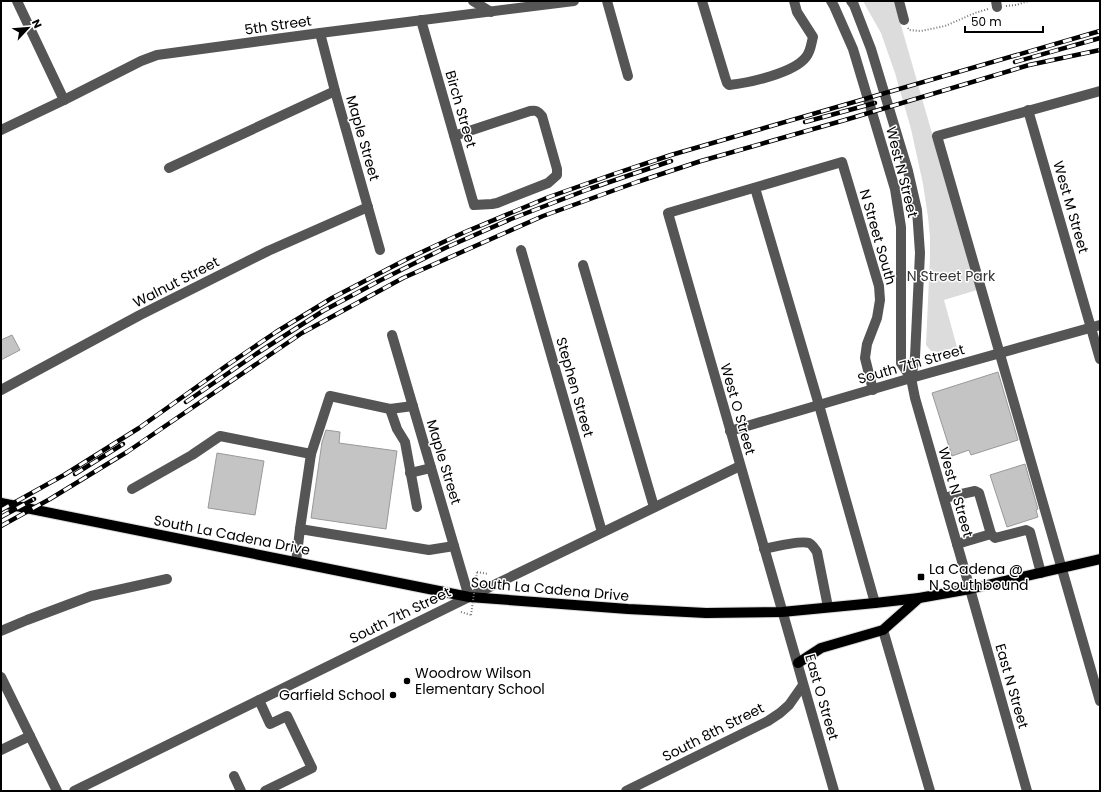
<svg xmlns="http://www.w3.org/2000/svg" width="1101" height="792" viewBox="0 0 1101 792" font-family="Poppins,sans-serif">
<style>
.green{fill:#dcdcdc}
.building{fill:#c4c4c4;stroke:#999}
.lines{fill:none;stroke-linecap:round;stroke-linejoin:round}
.major-casing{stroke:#dbdbdb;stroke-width:12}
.path{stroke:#777;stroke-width:2;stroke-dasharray:1 2;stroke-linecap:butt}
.minor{stroke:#555;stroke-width:10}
.major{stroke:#000;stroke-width:10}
.rail-casing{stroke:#000;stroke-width:4.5}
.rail{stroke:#fff;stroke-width:3;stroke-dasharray:9;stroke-linecap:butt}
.path-bridge{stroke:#777;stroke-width:2;stroke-dasharray:1 2;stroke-linecap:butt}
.poi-dot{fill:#000;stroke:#fff;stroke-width:1.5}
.labels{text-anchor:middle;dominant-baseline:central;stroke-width:3;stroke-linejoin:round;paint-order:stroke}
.street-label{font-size:14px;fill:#000;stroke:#fff}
.park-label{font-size:14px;fill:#333;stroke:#fff}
.poi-label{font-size:14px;fill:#000;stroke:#fff;text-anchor:start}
</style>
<rect width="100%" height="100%" fill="#fff"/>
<!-- green -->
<path class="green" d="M863,1H894L977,290L944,300L957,347L939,352L931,351L926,345L930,256V237L928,217L923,184L911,129L895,73L881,33Z"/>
<!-- building -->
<g class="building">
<path d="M12,335L20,350L1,360V340Z"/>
<path d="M998,372L1018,440L971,455L969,450L952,456L932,393Z"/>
<path d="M326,430L340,432L339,443L397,451L386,529L311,518L322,442Z"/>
<path d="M217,453L264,461L255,515L208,508Z"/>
<path d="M1025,464L1038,509L1036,510L1038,517L1007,527L990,475Z"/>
</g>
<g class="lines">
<!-- major casing -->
<g class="major-casing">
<g id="major">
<path d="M1,503L469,597L628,609L706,613L782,612L875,603L919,598L970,589L1100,559"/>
<path d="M798,663L821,648L883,630L919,598"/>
</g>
</g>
<!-- path -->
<g class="path">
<path d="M1006,6L1016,5L1029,1"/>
<path d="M908,28L909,30L921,31L945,26L975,13L988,9"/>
<path d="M477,572L488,574"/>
<path d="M461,612L471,615"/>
</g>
<!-- minor -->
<g class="minor">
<path d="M17,1L64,100"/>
<path d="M473,1L491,12"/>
<path d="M607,1L628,76"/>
<path d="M702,1L725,77L727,83L729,85C749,83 794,73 806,57C811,51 811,44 813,37L797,12L794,1"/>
<path d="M831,1L834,6L853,49L895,189L901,227V363L911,378"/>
<path d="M851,1L854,5L871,49L908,171L917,210L920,253L915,357L911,378L915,398L970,589L1027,791"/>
<path d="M899,1L904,20"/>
<path d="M996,1L997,7"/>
<path d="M421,20L474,205L492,204L497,203L548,183L557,175V169L542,116C538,111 536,110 530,111L454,136"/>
<path d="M320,33L335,91L380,250"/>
<path d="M1100,91L937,136L1100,701"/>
<path d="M1028,110L1100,359"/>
<path d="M1,130L64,100L141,61L157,55L320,33L574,1"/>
<path d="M169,168L335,91"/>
<path d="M755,188L819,405L875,603"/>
<path d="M521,250L602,532"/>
<path d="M583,265L654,507"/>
<path d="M392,335L469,597"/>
<path d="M1,390L140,315L268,251L368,207"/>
<path d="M390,409L397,429L405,442L417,507"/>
<path d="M730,431L911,378L1100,325"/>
<path d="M410,473L431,468"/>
<path d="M132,489L192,455L220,436L311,454L330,396L390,409L413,406"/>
<path d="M944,498L975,491L979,493L991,534L995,538L1026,530L1030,532L1041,573"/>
<path d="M300,529L311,454"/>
<path d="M957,544L991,534"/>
<path d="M764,549C773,547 801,540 809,543C812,544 815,549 817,552L828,607"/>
<path d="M296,562L300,529L429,550L454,546"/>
<path d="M883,630L930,791"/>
<path d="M1,631L27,620L91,596L167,579"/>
<path d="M1,677L57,791"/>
<path d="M259,700L270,724L287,716L312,768L265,791"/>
<path d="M1,750L30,736"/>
<path d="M234,776L241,791"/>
<path d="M74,791L469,597L740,466"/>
<path d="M626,791L768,721L780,713L789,705L803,685"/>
<path d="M834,791L668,213L842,162L879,286L880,300L877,318L867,344L865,358L873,390"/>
</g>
<!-- major -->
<use href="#major" class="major"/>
<!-- rail casing -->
<g class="rail-casing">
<g id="rail">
<path d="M1015,62L1100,38"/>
<path d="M805,122L875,103"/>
<path d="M186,402L256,354L323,311L379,281L445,248L511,219L589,189L671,161"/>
<path d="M75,474L123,444"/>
<path d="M1,510L64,475L139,428L226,366L276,332L332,298L409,258L465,232L549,197L611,175L671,155L1100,31"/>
<path d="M1,517L34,499"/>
<path d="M1,526L50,499L127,452L302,333L403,278L543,216L637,182L701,161L845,120L1029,65L1100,50"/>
</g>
</g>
<!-- rail -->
<use href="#rail" class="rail"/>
<!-- path-bridge -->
<path class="path-bridge" d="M471,615L477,572"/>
</g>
<!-- markers -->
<g class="poi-dot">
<rect x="917" y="573" width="8" height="8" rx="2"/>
<circle cx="407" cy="681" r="4"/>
<circle cx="393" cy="695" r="4"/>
</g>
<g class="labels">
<!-- street labels -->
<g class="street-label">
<text transform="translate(278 25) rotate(-8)">5th Street</text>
<text transform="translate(461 109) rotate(74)">Birch Street</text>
<text transform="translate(363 138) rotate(74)">Maple Street</text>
<text transform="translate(902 172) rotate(76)">West N Street</text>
<text transform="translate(1071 207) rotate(74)">West M Street</text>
<text transform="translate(878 237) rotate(74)">N Street South</text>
<text transform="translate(176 282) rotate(-27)">Walnut Street</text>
<text transform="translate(911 364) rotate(-16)">South 7th Street</text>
<text transform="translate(575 387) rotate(74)">Stephen Street</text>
<text transform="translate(738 409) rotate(74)">West O Street</text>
<text transform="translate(444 462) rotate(73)">Maple Street</text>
<text transform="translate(956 492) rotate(74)">West N Street</text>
<text transform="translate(232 535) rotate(11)">South La Cadena Drive</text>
<text transform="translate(550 589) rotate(5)">South La Cadena Drive</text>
<text transform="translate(400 615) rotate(-26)">South 7th Street</text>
<text transform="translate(1012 686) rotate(74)">East N Street</text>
<text transform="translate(822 697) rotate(74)">East O Street</text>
<text transform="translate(713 732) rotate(-27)">South 8th Street</text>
</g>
<!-- park labels -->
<g class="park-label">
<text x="951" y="276">N Street Park</text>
</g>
<!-- poi labels -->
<g class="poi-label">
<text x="929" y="569">La Cadena @<tspan x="929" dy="16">N Southbound</tspan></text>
<text x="415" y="673">Woodrow Wilson<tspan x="415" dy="16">Elementary School</tspan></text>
<text x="385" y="695" text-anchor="end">Garfield School</text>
</g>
</g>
<!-- border -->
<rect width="1101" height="792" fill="none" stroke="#000000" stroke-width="4"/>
<!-- north arrow -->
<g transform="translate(28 28) rotate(64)" stroke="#ffffff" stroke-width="3" paint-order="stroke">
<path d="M0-3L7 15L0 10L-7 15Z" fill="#000000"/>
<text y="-6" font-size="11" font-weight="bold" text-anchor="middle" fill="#000000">N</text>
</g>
<!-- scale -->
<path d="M965 26v6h78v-6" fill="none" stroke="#000000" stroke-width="2"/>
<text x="971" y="26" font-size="12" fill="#000000" stroke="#ffffff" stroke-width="3" paint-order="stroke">50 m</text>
</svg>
